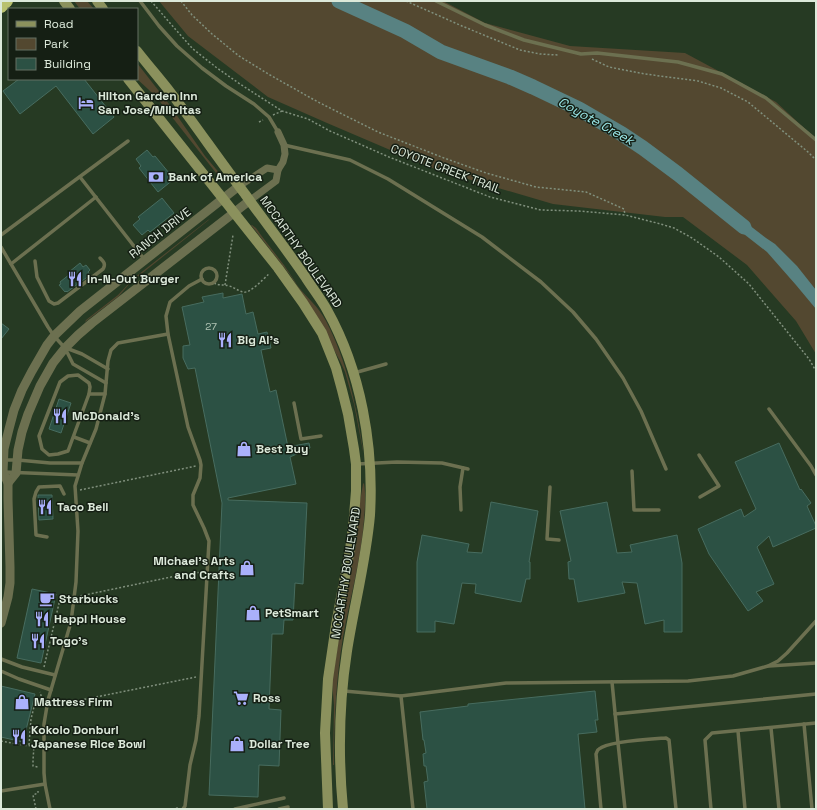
<svg xmlns="http://www.w3.org/2000/svg" width="817" height="810" viewBox="0 0 817 810" font-family="'Space Grotesk',sans-serif">
<style>
.green{fill:#534830}
.water{fill:#588282}
.lines{fill:none;stroke-linecap:round;stroke-linejoin:round}
.river{stroke:#588282;stroke-width:15}
.building{fill:#2c5144;stroke:#476c5f}
.path{stroke:#80907d;stroke-width:1.5;stroke-dasharray:2 2;stroke-linecap:butt}
.service{stroke:#6c7050;stroke-width:3.5}
.minor{stroke:#6c7050;stroke-width:7}
.tertiary{stroke:#6c7050;stroke-width:9}
.secondary{stroke:#8b915d;stroke-width:10}
.motorway{stroke:#b9c16f;stroke-width:12}
.labels{text-anchor:middle;dominant-baseline:central;stroke-width:3;stroke-linejoin:round;paint-order:stroke}
.number-label{font-size:10px;fill:#b0c3b4}
.poi-label{font-size:12px;font-weight:bold;fill:#dce9da;stroke:#151f14;text-anchor:start}
.street-label{font-size:12px;fill:#dce9da;stroke:#151f14}
.water-label{font-size:13px;font-style:italic;fill:#9ae7e8;stroke:#151f14}
</style>
<rect width="100%" height="100%" fill="#263a23"/>
<!-- green -->
<g class="green">
<path d="M74,1H87L94,9H80Z"/>
<path d="M159,1H443L485,23L570,46L685,53L776,102L816,139V354L796,321L747,265L683,217H665L553,204L437,170L327,123L268,97L188,36Z"/>
<path d="M137,63L169,104L205,156L221,175V177L220,178L157,98L148,89L137,79Z"/>
<path d="M210,219L130,283L119,296L85,322L86,320L118,295L134,278L208,220Z"/>
<path d="M251,225H252L256,228C265,241 274,252 284,265C288,271 293,278 297,285C306,297 319,307 326,321C347,361 356,405 363,449V451L354,404L345,372L340,361L310,306L290,275Z"/>
<path d="M364,483C366,495 365,508 364,520C361,560 350,598 343,637C336,679 334,722 334,765H333L334,705L332,682L359,507L363,484Z"/>
</g>
<!-- water -->
<path class="water" d="M731,211L766,238L775,244L797,266L816,290V309L796,285L767,252L726,220Z"/>
<g class="lines">
<!-- river -->
<path class="river" d="M339,1L405,31L441,52L510,77L533,87L579,109L622,134L643,148L678,174L744,227"/>
</g>
<!-- building -->
<g class="building">
<path d="M19,79H84L114,117L93,134L56,86L20,114L3,91Z"/>
<path d="M147,150L153,157L155,156L174,179L158,192L139,168L141,166L136,159Z"/>
<path d="M162,198L174,213L150,232L148,230L142,235L133,225L140,219L138,217Z"/>
<path d="M80,263L83,267L86,265L90,270L88,272L90,275L67,292L66,291L65,292L59,285L61,284L60,282L70,274L69,272Z"/>
<path d="M223,293V298L242,294L246,314L253,312L258,334L267,332L271,348L261,350L270,392L276,390L288,447L309,443L310,448L290,457L296,484L228,498V500L307,503L303,584L295,583L293,620H284L283,634H272L269,709L281,710L279,766L259,765L258,797L209,795L222,503L195,368L188,369L183,358V346L190,345L182,307L204,302L202,297Z"/>
<path d="M1,323L9,329L1,339Z"/>
<path d="M59,399L71,403L61,433L49,429Z"/>
<path d="M779,443L800,490L801,489L811,503L807,506L816,526V528L773,547L769,536L757,547L774,584L756,592L763,601L748,611L709,554L698,529L741,509L744,517L756,509L735,462Z"/>
<path d="M38,495H52L53,519L39,520Z"/>
<path d="M491,502L538,511L529,562H530V579H526L521,602L475,593L476,584L462,583L454,624L435,621V632H417V562L422,535L469,544L467,552L482,553Z"/>
<path d="M607,502L617,553L632,552L630,545L677,535L682,563V632H664V620L645,624L637,583L622,582L625,593L578,602L574,579H569L568,562L571,561L560,511Z"/>
<path d="M32,589L56,594L41,663L17,658Z"/>
<path d="M1,686L35,694L23,742L1,737Z"/>
<path d="M595,691L598,720H595L597,732L578,734L585,809H427L424,782L428,781L426,766H424L423,754L426,753L424,740H423L420,712L468,706V704Z"/>
</g>
<g class="lines">
<!-- path -->
<g class="path">
<path d="M151,1L176,30L193,49L217,68L240,84L282,111L308,119L330,131L389,157L490,197L541,210L579,211L625,215L657,223L674,228L692,238L719,257L749,284L809,359L816,371"/>
<path d="M181,1L192,15L212,34L239,56L270,75L318,102L378,132L444,158L486,173L536,187L586,192L624,209L625,215"/>
<path d="M406,1L462,26L520,50L540,54L558,55"/>
<path d="M592,59L609,67L645,74L698,81L721,88L748,102L808,152L816,160"/>
<path d="M273,115L282,111"/>
<path d="M259,122L263,120"/>
<path d="M214,283C220,286 223,284 229,286C234,287 238,291 243,292C250,294 263,279 269,274"/>
<path d="M225,285L233,235"/>
<path d="M80,490L196,466"/>
<path d="M80,596L195,572L201,573"/>
<path d="M44,667L61,595"/>
<path d="M53,702L61,704L196,677"/>
<path d="M1,741L22,745L34,746L33,760V766L38,767"/>
<path d="M29,745L31,719L36,699L40,700L42,699L40,692"/>
<path d="M36,809L33,795L38,793V791"/>
<path d="M172,809L178,808"/>
</g>
<!-- service -->
<g class="service">
<path d="M140,1L159,26L177,46L202,68L226,86L254,104L269,117L278,132"/>
<path d="M436,1L485,25L524,40L581,54L597,53L678,62L722,74L766,98L816,140"/>
<path d="M284,145L350,160L388,179L482,237L541,282L573,312L596,339L623,378L641,411L666,469"/>
<path d="M80,177L144,259"/>
<path d="M1,235L128,141"/>
<path d="M1,247L48,327L54,336L65,348L73,364L106,383"/>
<path d="M35,261L37,277L49,301L54,304L58,303L103,269C106,264 104,262 100,258"/>
<path d="M11,264L96,197"/>
<circle cx="209" cy="276" r="8"/>
<path d="M66,348L82,354L108,369"/>
<path d="M354,373L386,364"/>
<path d="M78,375L89,383L90,387L89,394L68,451L58,454L49,455L42,449L39,436L60,382L68,376Z"/>
<path d="M89,394H105"/>
<path d="M294,403L301,439L321,436"/>
<path d="M769,409L811,466L816,475"/>
<path d="M74,437L90,443"/>
<path d="M699,455L719,486L700,497"/>
<path d="M5,460H18L50,463H82"/>
<path d="M357,464L397,462L442,463L468,469"/>
<path d="M632,471L634,510H659"/>
<path d="M4,472L78,475"/>
<path d="M550,487L547,539L559,540"/>
<path d="M461,510L460,487L463,468"/>
<path d="M47,537L36,535L34,499L36,492L39,487L60,486L64,494"/>
<path d="M1,659L22,667L55,675"/>
<path d="M769,666L816,663"/>
<path d="M1,671L19,679L51,690"/>
<path d="M612,682L618,743L625,809"/>
<path d="M344,691L401,696L506,683L688,681L733,676L768,666L778,661L787,653L816,621"/>
<path d="M401,696L413,809"/>
<path d="M615,714L816,694"/>
<path d="M804,724L812,809"/>
<path d="M771,728L779,809"/>
<path d="M738,731L745,809"/>
<path d="M1,791L45,784"/>
<path d="M50,809L45,784L44,773V724L48,700L71,622L76,582L78,531L75,486L82,463L96,429L105,394L108,361L111,350L118,343L168,334"/>
<path d="M183,809L185,806L190,765L196,740L199,716L209,541L204,528L193,505V495L200,478L201,465L200,460L188,427L168,334L166,316L170,302L189,286L202,279"/>
<path d="M235,809L284,798"/>
<path d="M279,809L288,807"/>
<path d="M601,809L596,754C597,752 597,750 599,749C609,741 652,739 666,738L669,740L676,809"/>
<path d="M711,809L705,740L712,733L816,723"/>
</g>
<!-- minor -->
<g class="minor">
<path d="M239,186L267,168L278,170"/>
<path d="M249,201L276,181L278,170L283,162L285,154L284,145L278,132"/>
</g>
<!-- tertiary -->
<g class="tertiary">
<path d="M8,483L16,473L18,450L22,432L28,414L40,386L53,363L65,348L78,335L92,323L249,201"/>
<path d="M1,623L8,597L10,583V567L8,499V483L3,472L4,449L9,429L14,410L22,390L32,371L47,345L54,336L80,311L239,186"/>
</g>
<!-- secondary -->
<g class="secondary">
<path d="M64,1L70,9"/>
<path d="M97,1L103,9"/>
<path d="M137,51C148,65 160,79 171,93C196,126 220,161 245,194C265,222 287,250 306,278C313,289 321,299 327,310C361,371 374,446 370,515C366,561 354,606 347,651C339,703 338,756 343,809"/>
<path d="M128,79L278,268L303,303L322,333L336,368L342,390L348,414L354,449L356,464V491L354,516L351,543L336,625L328,679L325,733L328,809"/>
</g>
<!-- motorway -->
<path class="motorway" d="M1,7L7,1"/>
</g>
<!-- icons -->
<defs>
<g id="hotel-bare" transform="scale(1.2)"><path d="M-6-4.5h1.5V1H6V5H4.5V3h-9V5H-6ZM-4 0a1.8 1.8 0 1 1 3.6 0ZM.5 0V-2.5h3Q6-2.5 6 0Z" fill="#aab0fb" stroke="#151f14" stroke-width="2.5" paint-order="stroke"/></g>
<g id="bank-bare" transform="scale(1.2)"><path d="M-6-4H6V4H-6ZM0-2.3a2.3 2.3 0 1 0 0 4.6a2.3 2.3 0 1 0 0-4.6Z" fill="#aab0fb" stroke="#151f14" stroke-width="2.5" paint-order="stroke"/></g>
<g id="restaurant-bare" transform="scale(1.2)"><path d="M-5-6h1v4h1v-4h1v4h1v-4h1v5L-1.5 .5V6h-2V.5L-5-1ZM5-6V6H3V1.5H1.5Q1.5-4 5-6Z" fill="#aab0fb" stroke="#151f14" stroke-width="2.5" paint-order="stroke"/></g>
<g id="shop-bare" transform="scale(1.2)"><path d="M-5-2.5h2.3a2.7 3.5 0 0 1 5.4 0H5L5.5 6h-11ZM-1.5-2.5h3a1.5 2.3 0 0 0-3 0Z" fill="#aab0fb" stroke="#151f14" stroke-width="2.5" paint-order="stroke"/></g>
<g id="cafe-bare" transform="scale(1.2)"><path d="M-5.5-4.5H6V0H3Q3 3.5 0 3.5H-2.5Q-5.5 3.5-5.5 0ZM3-3.2v2h1.7v-2ZM-6 4.5H4V6H-6Z" fill="#aab0fb" stroke="#151f14" stroke-width="2.5" paint-order="stroke"/></g>
<g id="supermarket-bare" transform="scale(1.2)"><path d="M-6-5.5h2.5l.6 2H6L4.5 2H-2.5L-4.4-4H-6ZM-1.5 3.2a1.3 1.3 0 1 0 .1 0ZM3 3.2a1.3 1.3 0 1 0 .1 0Z" fill="#aab0fb" stroke="#151f14" stroke-width="2.5" paint-order="stroke"/></g>
</defs>
<g fill-rule="evenodd">
<use href="#hotel-bare" x="86" y="103"/>
<use href="#bank-bare" x="156" y="177"/>
<use href="#restaurant-bare" x="75" y="279"/>
<use href="#restaurant-bare" x="225" y="340"/>
<use href="#restaurant-bare" x="60" y="416"/>
<use href="#shop-bare" x="244" y="449"/>
<use href="#restaurant-bare" x="45" y="507"/>
<use href="#shop-bare" x="247" y="568"/>
<use href="#cafe-bare" x="47" y="599"/>
<use href="#shop-bare" x="253" y="613"/>
<use href="#restaurant-bare" x="42" y="619"/>
<use href="#restaurant-bare" x="38" y="641"/>
<use href="#supermarket-bare" x="241" y="698"/>
<use href="#shop-bare" x="22" y="702"/>
<use href="#restaurant-bare" x="19" y="737"/>
<use href="#shop-bare" x="237" y="744"/>
</g>
<g class="labels">
<!-- number labels -->
<g class="number-label">
<text x="211" y="326">27</text>
</g>
<!-- poi labels -->
<g class="poi-label">
<text x="98" y="96">Hilton Garden Inn<tspan x="98" dy="14">San Jose/Milpitas</tspan></text>
<text x="168" y="177">Bank of America</text>
<text x="87" y="279">In-N-Out Burger</text>
<text x="237" y="340">Big Al's</text>
<text x="72" y="416">McDonald's</text>
<text x="256" y="449">Best Buy</text>
<text x="57" y="507">Taco Bell</text>
<text x="235" y="561" text-anchor="end">Michael's Arts<tspan x="235" dy="14">and Crafts</tspan></text>
<text x="59" y="599">Starbucks</text>
<text x="265" y="613">PetSmart</text>
<text x="54" y="619">Happi House</text>
<text x="50" y="641">Togo's</text>
<text x="253" y="698">Ross</text>
<text x="34" y="702">Mattress Firm</text>
<text x="31" y="730">Kokolo Donburi<tspan x="31" dy="14">Japanese Rice Bowl</tspan></text>
<text x="249" y="744">Dollar Tree</text>
</g>
<!-- street labels -->
<g class="street-label">
<text transform="translate(446 169) rotate(21)">COYOTE CREEK TRAIL</text>
<text transform="translate(160 233) rotate(-38)">RANCH DRIVE</text>
<text transform="translate(301 252) rotate(55)">MCCARTHY BOULEVARD</text>
<text transform="translate(346 573) rotate(-81)">MCCARTHY BOULEVARD</text>
</g>
<!-- water labels -->
<g class="water-label">
<text transform="translate(596 121) rotate(29)">Coyote Creek</text>
</g>
</g>
<!-- border -->
<rect width="817" height="810" fill="none" stroke="#dce9da" stroke-width="4"/>
<!-- legend -->
<rect x="8" y="8" width="130" height="72" fill="#151f14" stroke="#657063"/>
<rect x="16" y="21" width="20" height="6" fill="#8b915d" stroke="#657063"/>
<text x="44" y="28" font-size="12" fill="#dce9da">Road</text>
<rect x="16" y="38" width="20" height="12" fill="#534830" stroke="#657063"/>
<text x="44" y="48" font-size="12" fill="#dce9da">Park</text>
<rect x="16" y="58" width="20" height="12" fill="#2c5144" stroke="#657063"/>
<text x="44" y="68" font-size="12" fill="#dce9da">Building</text>
</svg>
